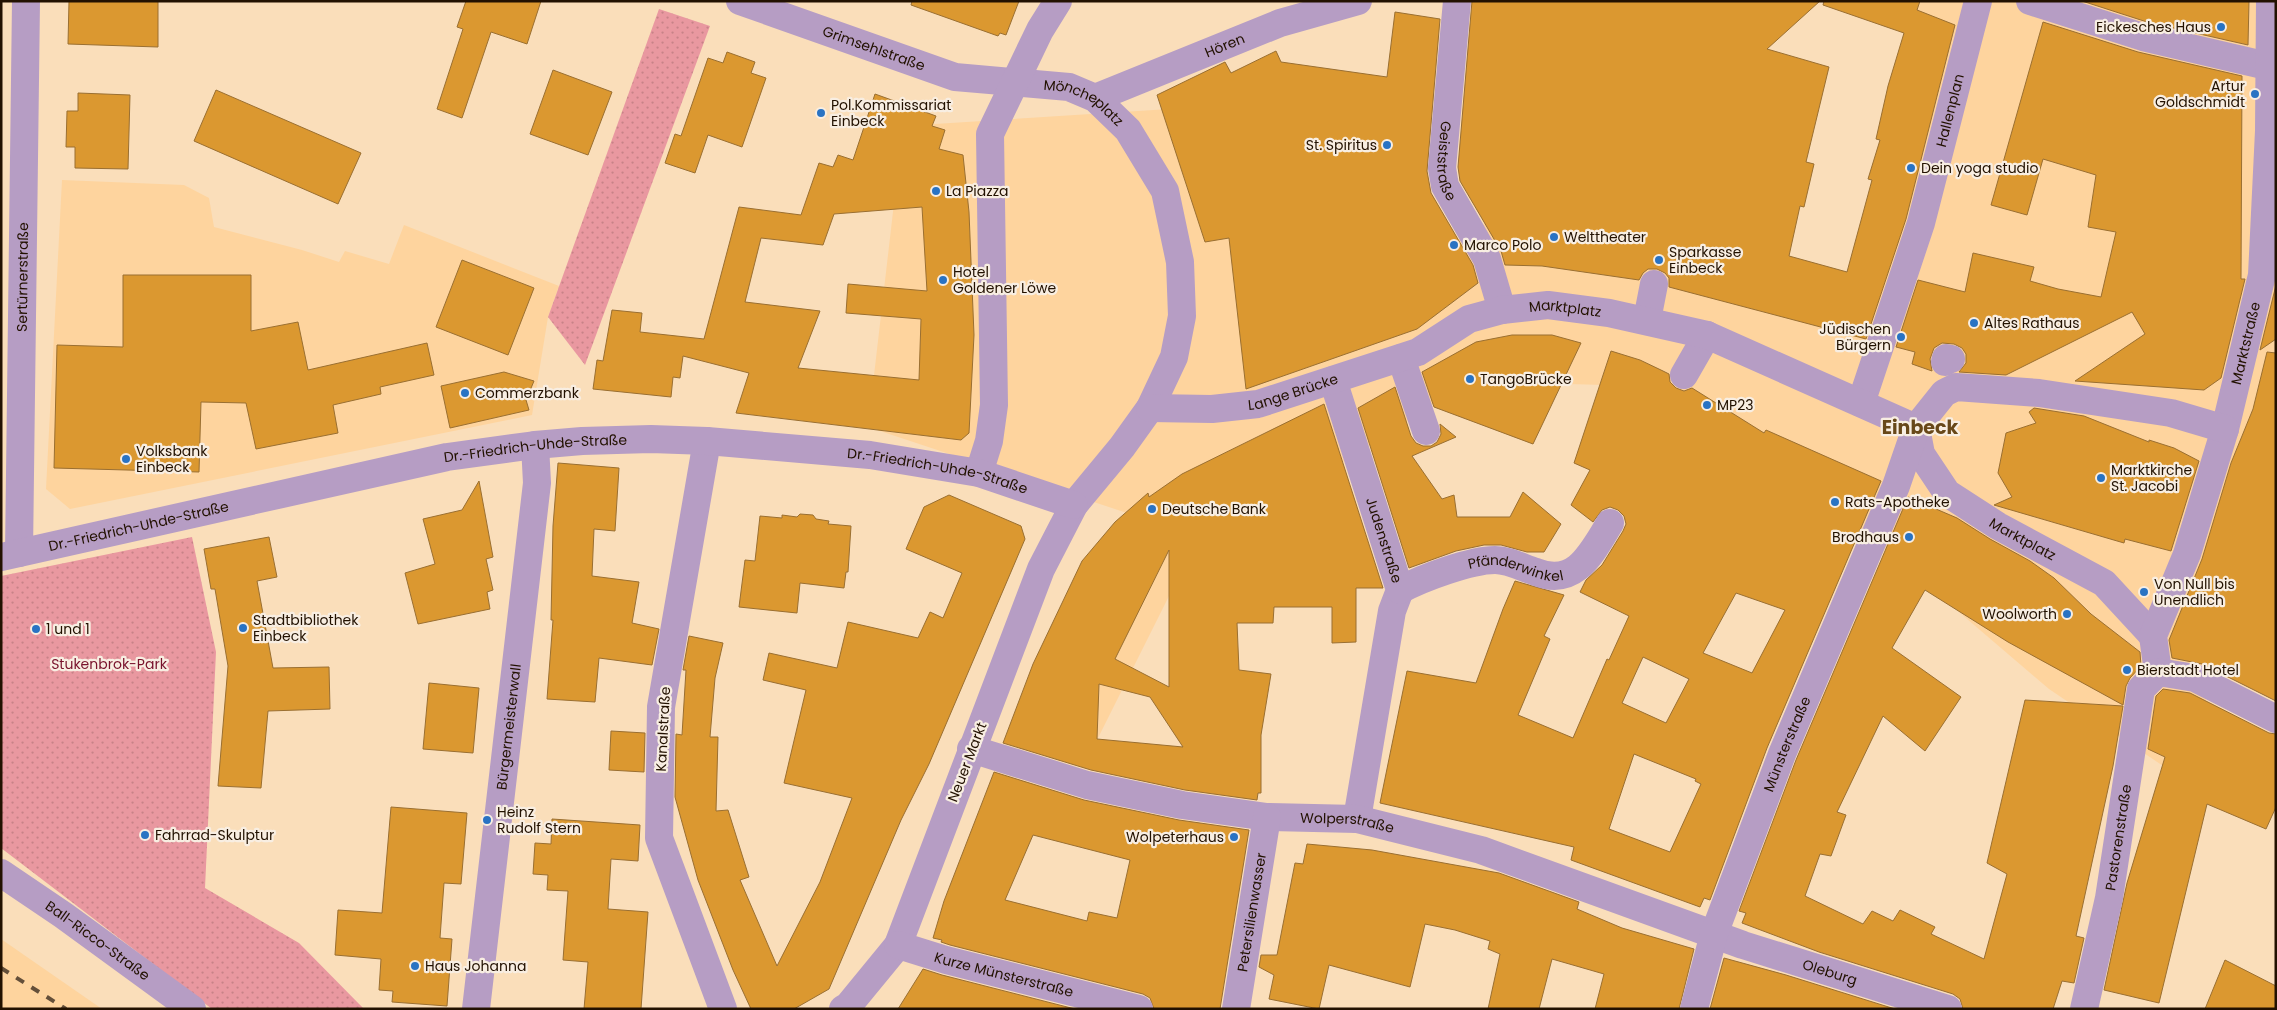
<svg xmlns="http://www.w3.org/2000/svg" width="2277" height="1010" viewBox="0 0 2277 1010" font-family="Poppins,sans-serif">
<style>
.built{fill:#fed49e}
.grass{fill:url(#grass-dots)}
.building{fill:#db9830;stroke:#9a6f31;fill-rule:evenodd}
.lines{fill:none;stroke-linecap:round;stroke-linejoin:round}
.minor{stroke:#b69dc4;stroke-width:28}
.rail{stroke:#644f39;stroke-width:4;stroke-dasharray:9 9;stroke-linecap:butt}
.poi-dot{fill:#2973c3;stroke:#f8eee2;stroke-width:2}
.labels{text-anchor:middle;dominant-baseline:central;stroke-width:4.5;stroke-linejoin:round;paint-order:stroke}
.poi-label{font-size:14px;fill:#210;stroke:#f8eee2;text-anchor:start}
.street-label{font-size:14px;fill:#210;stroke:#f8eee2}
.park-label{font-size:14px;fill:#79132c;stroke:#f8eee2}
.district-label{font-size:19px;font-weight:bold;fill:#684819;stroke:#f8eee2}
</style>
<defs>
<pattern id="grass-dots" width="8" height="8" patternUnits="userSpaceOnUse" patternTransform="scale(1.25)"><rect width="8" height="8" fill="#e998a0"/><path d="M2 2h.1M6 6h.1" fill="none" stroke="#c88288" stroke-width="1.8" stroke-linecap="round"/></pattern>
</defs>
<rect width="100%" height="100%" fill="#fadeba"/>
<!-- built -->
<g class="built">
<path d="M1902,1H2276V470L2211,687L2175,774L2049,689L1835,506L1604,385L1468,381L1184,566L1090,754L1020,726L1139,517L868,427L903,126L1185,108L1279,347L1487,222L1865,295L1910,81Z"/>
<path d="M62,180L184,185L209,198L214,227L302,250L339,262L345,251L389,264L404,225L559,286L548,317L532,415L70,509L46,489Z"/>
<path d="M1,939L102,1009H1Z"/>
</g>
<!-- grass -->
<g class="grass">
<path d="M659,9L710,26L585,365L548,317Z"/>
<path d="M192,537L216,652L205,888L299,943L364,1009H212L1,848V576Z"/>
</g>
<!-- building -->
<g class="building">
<path d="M69,1H158V47L68,44Z"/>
<path d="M466,1H541L527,44L491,32L462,118L437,109L463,29L457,27Z"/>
<path d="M912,1H1019L1006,35L1000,33L998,36L911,5Z"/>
<path d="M1472,1H1820L1767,49L1829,67L1806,162L1814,164L1804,207L1800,206L1789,256L1847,272L1872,180L1868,179L1880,140L1876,139L1888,86L1904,33L1823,5L1824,1H1920L1917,10L1955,25L1906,219L1866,339L1669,287V278L1665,273L1657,269H1648L1643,273L1639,280L1542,266L1505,265L1501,251L1460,181L1458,167Z"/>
<path d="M2082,1H2249L2248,45L2147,22Z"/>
<path d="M1395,12L1440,19L1427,171L1431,193L1473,265L1478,283L1417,329L1246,389L1229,238L1205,242L1157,95L1225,62L1231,73L1276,51L1281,62L1387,77Z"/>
<path d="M2043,22L2138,52L2242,76L2241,279H2245L2221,378L2204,390L2075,381L2145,334L2132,312L2006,375L1959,372L1966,363V354L1962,348L1954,344L1942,343L1934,348L1930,359L1932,371L1912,364L1915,352L1896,347L1918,280L1965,292L1973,253L2034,267L2030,281L2058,289L2101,297L2116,232L2088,227L2096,175L2043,159L2027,215L1991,205Z"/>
<path d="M727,52L755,62L751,73L766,78L742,147L708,135L695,173L665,163L675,134L681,136L708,58L723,63Z"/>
<path d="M553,70L612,92L588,155L530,134Z"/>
<path d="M216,90L361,153L338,204L194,141Z"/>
<path d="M78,93L130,95L128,169L75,168V147H66L67,111H78Z"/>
<path d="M875,94L936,116L932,126L945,130L939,149L963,155L969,212L974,335L969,433L961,440L736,413L749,373L683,356L680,378L673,377L671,397L593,389L597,360L603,361L612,310L642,313L640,332L704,339L739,207L801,215L819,163L833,167L838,155L853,160ZM922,207L927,291L848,284L846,313L921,319L919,380L798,368L820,311L745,302L761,238L823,245L834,214Z"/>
<path d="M462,260L534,288L508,355L436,327Z"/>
<path d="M123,275H251V331L298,322L308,370L427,343L434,375L380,387L381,394L333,405L338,433L256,449L246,403L201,402L199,472L54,468L57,345L123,347Z"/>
<path d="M2276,285V339L2260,350Z"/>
<path d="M1512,335H1552L1581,343L1533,444L1434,407L1422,372L1476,342Z"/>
<path d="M1611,351L1640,360L1663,371L1669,374L1670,382L1676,388L1684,391L1692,388L1764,433L1766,430L1881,481L1767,748L1710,900L1704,898L1700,907L1571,860L1574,847L1380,803L1407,671L1476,683L1503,609L1515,581L1564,595L1544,636L1550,639L1518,715L1573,738L1607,659L1609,660L1629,616L1580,592L1586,580L1602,565L1623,531L1626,524L1624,516L1618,510L1610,507L1602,510L1593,522L1571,505L1590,470L1574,463ZM1736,593L1785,610L1752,673L1703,653ZM1643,657L1689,679L1666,723L1622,703ZM1634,754L1696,779L1695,781L1701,784L1670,852L1609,829Z"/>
<path d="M2267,352L2276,353V701L2202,664L2172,658L2169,640L2202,559L2231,463L2253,409Z"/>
<path d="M504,372L534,381L526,400L529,410L450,428L441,386Z"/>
<path d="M1395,387L1411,436L1416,443L1423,446H1431L1437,442L1441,434L1440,424L1456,437L1412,456L1442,499L1454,495L1457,517H1510L1523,492L1561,524L1544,552H1527L1501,545H1484L1456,551L1409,568L1358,408Z"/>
<path d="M1324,404L1383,588H1356V642L1332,643V607H1274L1273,623H1237L1239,670L1271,674L1261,735V793H1258L1257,800L1185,790L1091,770L1003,743L1033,664L1082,561L1115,522L1148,493L1149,497L1182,474ZM1169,550V687L1115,659ZM1099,684L1150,697L1183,747L1097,739Z"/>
<path d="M2034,408L2084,416L2149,442V440L2174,448L2199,461L2171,551L2125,539L2124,543L1994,505L2012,497L1998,473L2006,433L2036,423L2029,412Z"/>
<path d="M558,463L619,468L615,531L594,529L592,576L639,582L632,623L659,629L652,665L599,658L595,702L547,699L553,620H551L553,526Z"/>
<path d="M479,481L493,557L486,559L493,590L487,592L490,609L418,624L405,573L435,564L423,519L462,510Z"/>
<path d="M949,495L1021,526L1025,539L929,764L901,820L829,989L794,1009H751L733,970L698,880L675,797L676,734L682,735L686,670H683L689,636L723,643L715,678L710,737H718L716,811L728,810L749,877L740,880L777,966L820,882L852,798L784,783L806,690L763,680L769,653L837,668L848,622L918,638L930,612L943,618L962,573L906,549L924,507Z"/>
<path d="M1908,497L1957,518L1990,539L2030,561L2054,578L2091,614L2140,652L2141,666L2130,678L2126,686L2123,705L2008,642L1925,590L1892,648L1961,697L1925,751L1883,716L1837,812L1846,815L1831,856L1820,854L1805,896L1863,924L1872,911L1893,921L1900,910L1935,927L1931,934L1984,959L2007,874L1987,863L2025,700L2123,706L2113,766L2076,936L2084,938L2074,983L2062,981L2053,1009H1963L1960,999L1953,994L1819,952L1742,923L1746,913L1739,911L1796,760Z"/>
<path d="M800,514L813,515L816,519L829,521L828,524L851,526L848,572H846L844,588L800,583L797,613L739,607L745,560L755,561L760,516L782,518V515L797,517Z"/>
<path d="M269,537L277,577L257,581L273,668L329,667L330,709L268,711L261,788L218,786L228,666L215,589H211L204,549Z"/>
<path d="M429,683L479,688L473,753L423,749Z"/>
<path d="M2163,689L2190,693L2269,733L2276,734V807L2266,829L2207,804L2159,1003L2104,990L2127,883L2165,757L2148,749L2156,696Z"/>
<path d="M611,731L645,733L644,772L609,770Z"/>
<path d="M994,772L1084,800L1179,820L1249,830L1220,1009H1154L1150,998L1143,994L950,945L941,942L942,940L933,938L944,901ZM1033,835L1130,860L1117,918L1089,912L1087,921L1005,900Z"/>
<path d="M391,807L467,813L461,884L444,883L440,938L452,939L447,1006L392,1002L393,991L379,990L381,959L335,955L338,910L382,913Z"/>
<path d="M552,819L640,825L638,861L611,859L608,909L648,912L641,1009H584L588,962L563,960L568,891L547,890L548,875L533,874L535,843L551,844Z"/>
<path d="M1307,844L1372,850L1499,873L1579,902L1577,909L1622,928L1694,949L1679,1009H1595L1604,974L1552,959L1539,1009H1488L1500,954L1488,949L1490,941L1455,930L1425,924L1410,987L1329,965L1319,1009L1269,999L1274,975L1259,967L1261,955H1277L1295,863L1303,864Z"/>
<path d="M1724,958L1786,975L1895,1009H1710Z"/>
<path d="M2225,960L2276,986V1009H2205Z"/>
<path d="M923,969L942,975L1075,1009H898Z"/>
</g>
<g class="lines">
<!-- minor -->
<g class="minor">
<path id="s1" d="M740,1L955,77L1069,87L1095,98L1128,130L1165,191L1180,262L1182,316L1174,357L1150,408L1122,447L1074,505L1041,569L898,945L848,1006L843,1009"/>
<path id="s2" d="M1457,1L1442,168L1445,186L1487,259L1502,310"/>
<path d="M2030,1L2143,37L2276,68"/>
<path id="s3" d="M1095,98L1280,23L1358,1"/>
<path d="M1647,320L1654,284"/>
<path d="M1401,358L1426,431"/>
<path d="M1945,362L1946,358L1951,359"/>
<path d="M1684,375L1707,335"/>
<path id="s4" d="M1333,380L1400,590L1392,611L1357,819"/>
<path id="s5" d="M1861,403L1921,223L1978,1"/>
<path id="s6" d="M1150,408L1212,409L1258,404L1418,352L1469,319L1502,310L1548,305L1609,313L1707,335L1916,428"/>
<path id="s7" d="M1916,428L1921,454L1947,493L1998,526L2104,583L2153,636"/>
<path d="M707,441L661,707L659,838L723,1009"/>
<path d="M979,473L989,441L994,405L990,134L1040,30L1058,1"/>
<path id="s8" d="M19,553L26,1"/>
<path id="s9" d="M1,557L447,457L535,445L582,441L651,439L707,441L870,455L979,473L1074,505"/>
<path id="s10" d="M1400,590C1422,578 1471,560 1495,560C1509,560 1523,568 1536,572C1576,588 1592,552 1610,523"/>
<path id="s11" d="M2158,672L2153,636L2187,554L2225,429L2262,275L2269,131L2270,1"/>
<path d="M2158,672L2195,678L2276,719"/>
<path id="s12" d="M971,749L1087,785L1182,805L1267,817L1357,819L1481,850L1743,945L1948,1009"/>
<path id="s13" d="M1,873L63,915L192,1009"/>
<path id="s14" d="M898,945L946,960L1139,1009"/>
<path id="s15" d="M476,1009L537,483L535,445"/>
<path id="s16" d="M1236,1009L1267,817"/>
<path id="s17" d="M1694,1009L1714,934L1782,754L1896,486L1916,428L1944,393L1956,387L2039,393L2171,413L2225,429"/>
<path id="s18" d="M2084,1009L2109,898L2141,689L2158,672"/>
</g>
<!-- rail -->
<path class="rail" d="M1,968L66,1009"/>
</g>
<!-- markers -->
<g class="poi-dot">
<circle cx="2221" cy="27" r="5"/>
<circle cx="2255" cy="94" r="5"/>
<circle cx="821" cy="113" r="5"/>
<circle cx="1387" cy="145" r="5"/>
<circle cx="1911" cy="168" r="5"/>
<circle cx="936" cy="191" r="5"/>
<circle cx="1554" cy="237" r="5"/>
<circle cx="1454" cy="245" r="5"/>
<circle cx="1659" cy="260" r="5"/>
<circle cx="943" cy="280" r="5"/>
<circle cx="1974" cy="323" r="5"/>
<circle cx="1901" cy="337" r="5"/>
<circle cx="1470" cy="379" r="5"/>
<circle cx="465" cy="393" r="5"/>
<circle cx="1707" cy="405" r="5"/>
<circle cx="126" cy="459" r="5"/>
<circle cx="2101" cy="478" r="5"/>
<circle cx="1835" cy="502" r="5"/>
<circle cx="1152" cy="509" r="5"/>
<circle cx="1909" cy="537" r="5"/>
<circle cx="2144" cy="592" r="5"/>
<circle cx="2067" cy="614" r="5"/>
<circle cx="243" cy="628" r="5"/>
<circle cx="36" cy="629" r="5"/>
<circle cx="2127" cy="670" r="5"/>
<circle cx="487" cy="820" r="5"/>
<circle cx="145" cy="835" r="5"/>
<circle cx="1234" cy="837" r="5"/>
<circle cx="415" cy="966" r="5"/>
</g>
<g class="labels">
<!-- poi labels -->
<g class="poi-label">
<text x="2211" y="27" text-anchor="end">Eickesches Haus</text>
<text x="2245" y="86" text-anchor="end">Artur<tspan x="2245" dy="16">Goldschmidt</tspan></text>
<text x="831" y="105">Pol.Kommissariat<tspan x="831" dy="16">Einbeck</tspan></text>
<text x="1377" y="145" text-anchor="end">St. Spiritus</text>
<text x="1921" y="168">Dein yoga studio</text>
<text x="946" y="191">La Piazza</text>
<text x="1564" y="237">Welttheater</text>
<text x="1464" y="245">Marco Polo</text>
<text x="1669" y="252">Sparkasse<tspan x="1669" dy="16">Einbeck</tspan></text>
<text x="953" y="272">Hotel<tspan x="953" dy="16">Goldener Löwe</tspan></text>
<text x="1984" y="323">Altes Rathaus</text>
<text x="1891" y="329" text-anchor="end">Jüdischen<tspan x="1891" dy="16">Bürgern</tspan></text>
<text x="1480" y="379">TangoBrücke</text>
<text x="475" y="393">Commerzbank</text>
<text x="1717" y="405">MP23</text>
<text x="136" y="451">Volksbank<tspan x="136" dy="16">Einbeck</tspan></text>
<text x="2111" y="470">Marktkirche<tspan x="2111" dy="16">St. Jacobi</tspan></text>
<text x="1845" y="502">Rats-Apotheke</text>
<text x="1162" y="509">Deutsche Bank</text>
<text x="1899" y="537" text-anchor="end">Brodhaus</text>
<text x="2154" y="584">Von Null bis<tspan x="2154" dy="16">Unendlich</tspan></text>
<text x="2057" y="614" text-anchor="end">Woolworth</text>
<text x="253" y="620">Stadtbibliothek<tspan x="253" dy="16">Einbeck</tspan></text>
<text x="46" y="629">1 und 1</text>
<text x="2137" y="670">Bierstadt Hotel</text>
<text x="497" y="812">Heinz<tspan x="497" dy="16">Rudolf Stern</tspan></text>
<text x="155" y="835">Fahrrad-Skulptur</text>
<text x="1224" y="837" text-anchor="end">Wolpeterhaus</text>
<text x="425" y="966">Haus Johanna</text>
</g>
<!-- street labels -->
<g class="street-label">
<text stroke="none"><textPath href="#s3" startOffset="140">Hören</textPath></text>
<text stroke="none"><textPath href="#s1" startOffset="142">Grimsehlstraße</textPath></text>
<text stroke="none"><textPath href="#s1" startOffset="362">Möncheplatz</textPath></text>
<text stroke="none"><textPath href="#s5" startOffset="306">Hallenplan</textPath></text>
<text stroke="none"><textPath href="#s2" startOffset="161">Geiststraße</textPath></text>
<text stroke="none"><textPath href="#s8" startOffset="276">Sertürnerstraße</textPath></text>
<text stroke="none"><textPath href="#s6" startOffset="435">Marktplatz</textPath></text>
<text stroke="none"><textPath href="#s11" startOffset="344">Marktstraße</textPath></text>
<text stroke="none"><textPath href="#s6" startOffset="145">Lange Brücke</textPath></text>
<text stroke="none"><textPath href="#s9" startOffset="546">Dr.-Friedrich-Uhde-Straße</textPath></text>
<text stroke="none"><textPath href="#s9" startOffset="951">Dr.-Friedrich-Uhde-Straße</textPath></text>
<text stroke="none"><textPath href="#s9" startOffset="141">Dr.-Friedrich-Uhde-Straße</textPath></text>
<text stroke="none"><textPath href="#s4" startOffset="168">Judenstraße</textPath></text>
<text stroke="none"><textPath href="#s7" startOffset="162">Marktplatz</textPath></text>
<text stroke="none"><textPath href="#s10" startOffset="122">Pfänderwinkel</textPath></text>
<text stroke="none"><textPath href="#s15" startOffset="284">Bürgermeisterwall</textPath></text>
<text transform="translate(663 729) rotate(-87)">Kanalstraße</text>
<text stroke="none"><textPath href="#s17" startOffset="281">Münsterstraße</textPath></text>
<text transform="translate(967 762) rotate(-69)">Neuer Markt</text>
<text stroke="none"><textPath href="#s12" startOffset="385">Wolperstraße</textPath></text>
<text stroke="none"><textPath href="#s18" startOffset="175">Pastorenstraße</textPath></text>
<text stroke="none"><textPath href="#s16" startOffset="98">Petersilienwasser</textPath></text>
<text stroke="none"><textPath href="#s13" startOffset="118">Ball-Ricco-Straße</textPath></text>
<text stroke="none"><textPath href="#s12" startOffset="892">Oleburg</textPath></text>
<text stroke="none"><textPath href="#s14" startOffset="110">Kurze Münsterstraße</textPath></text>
</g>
<!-- park labels -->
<g class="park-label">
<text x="109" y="664">Stukenbrok-Park</text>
</g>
<!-- district labels -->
<g class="district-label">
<text x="1920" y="427">Einbeck</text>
</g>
</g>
<!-- border -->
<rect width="2277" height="1010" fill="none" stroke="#221100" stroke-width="5"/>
</svg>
